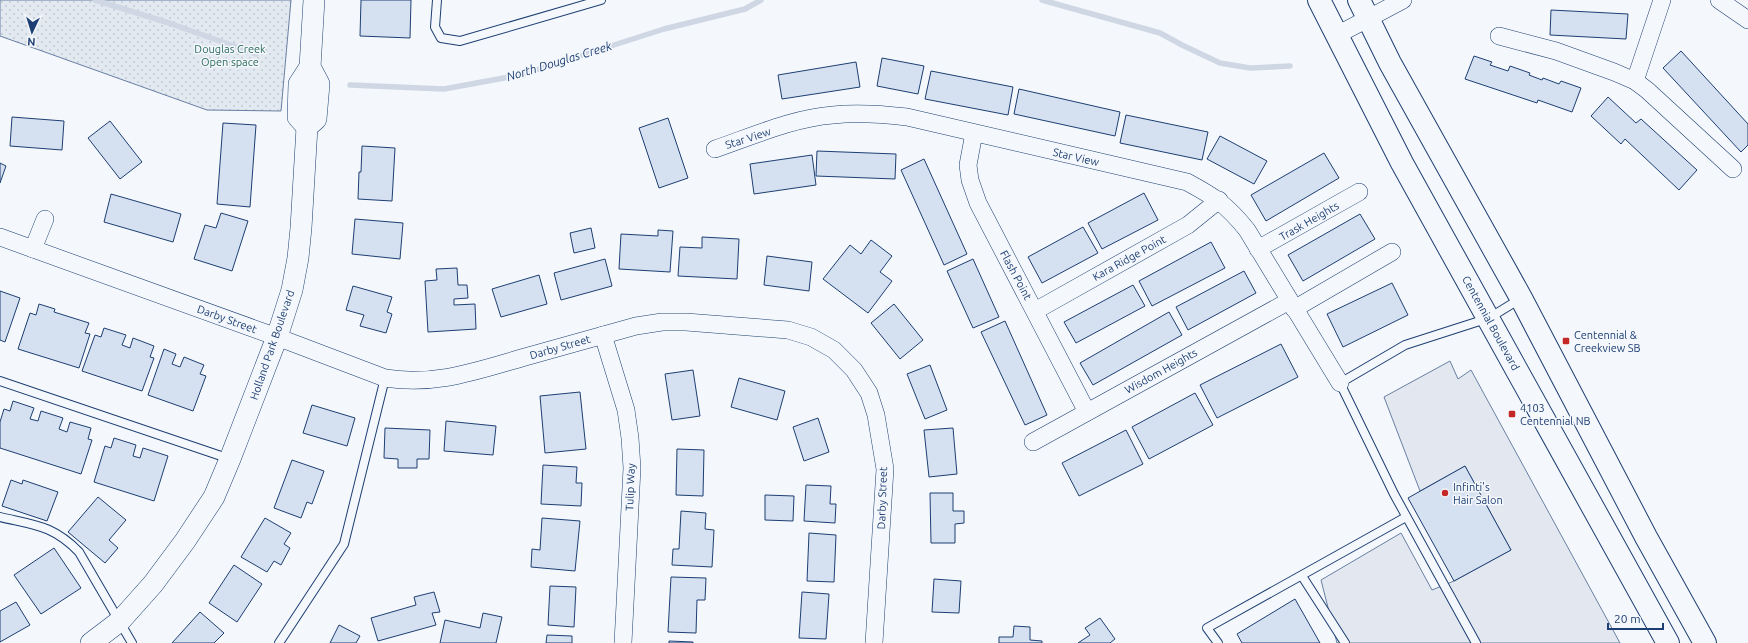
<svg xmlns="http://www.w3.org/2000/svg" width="1748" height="643" viewBox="0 0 1748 643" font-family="Ubuntu,sans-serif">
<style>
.grass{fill:url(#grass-dots);stroke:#687fa3}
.parking{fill:#e3e8f0;stroke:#687fa3}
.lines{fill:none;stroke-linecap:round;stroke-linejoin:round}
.stream{stroke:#cfd7e4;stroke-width:5.5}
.building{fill:#d5e0f0;stroke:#1d3f73}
.service-casing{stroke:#1d3f73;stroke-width:10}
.minor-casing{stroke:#1d3f73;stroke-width:18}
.tertiary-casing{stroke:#1d3f73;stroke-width:22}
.primary-casing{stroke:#1d3f73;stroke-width:24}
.service{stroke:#f4f7fb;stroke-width:8}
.minor{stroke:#f4f7fb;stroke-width:17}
.tertiary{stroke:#f4f7fb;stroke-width:21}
.primary{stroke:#f4f7fb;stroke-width:22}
.poi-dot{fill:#c62828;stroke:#f4f7fb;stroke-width:1.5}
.labels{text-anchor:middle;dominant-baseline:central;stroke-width:3;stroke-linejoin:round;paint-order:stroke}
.park-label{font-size:11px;fill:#2c6c60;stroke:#f4f7fb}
.street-label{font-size:11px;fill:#1d3f73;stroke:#f4f7fb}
.poi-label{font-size:11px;fill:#1d3f73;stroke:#f4f7fb;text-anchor:start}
.water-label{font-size:12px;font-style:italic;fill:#1d3f73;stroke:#f4f7fb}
</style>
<defs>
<pattern id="grass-dots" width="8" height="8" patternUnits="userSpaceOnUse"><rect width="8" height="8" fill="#e3e9f0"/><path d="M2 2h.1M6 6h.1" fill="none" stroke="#c2c9d1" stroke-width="1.8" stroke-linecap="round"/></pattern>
</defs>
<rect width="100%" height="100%" fill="#f4f7fb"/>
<!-- grass -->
<path class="grass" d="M0,0H291L281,111L207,110L0,36Z"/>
<!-- parking -->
<path class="parking" d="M1450,361L1458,379L1471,370L1620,643H1337L1321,580L1401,533L1432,590L1454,581L1511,550L1465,466L1420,491L1384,397Z"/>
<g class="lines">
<!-- stream -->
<g class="stream">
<path d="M95,0L169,23L256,54"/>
<path d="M1042,0L1160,33L1182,45L1220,63L1250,68L1290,66"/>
<path d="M350,85L444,89L520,75L664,29L745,9L761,0"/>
</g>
</g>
<!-- building -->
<g class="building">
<path d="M361,0H411L410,38L360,36Z"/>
<path d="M1551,10L1628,14L1626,39L1550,35Z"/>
<path d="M1681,51L1748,124V145L1741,152L1663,68Z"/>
<path d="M1474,56L1492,62L1490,65L1508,71L1510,66L1530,73L1529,75L1542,80L1543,78L1559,84L1561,81L1581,88L1572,112L1538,100L1537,103L1465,79Z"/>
<path d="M882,58L924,66L918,94L877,86Z"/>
<path d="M856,62L860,87L782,99L778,75Z"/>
<path d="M931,71L1013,87L1008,115L925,99Z"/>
<path d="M1019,89L1120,112L1115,136L1014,114Z"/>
<path d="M1608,97L1636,123L1641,119L1697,170L1679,190L1625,139L1621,144L1591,116Z"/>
<path d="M1126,115L1208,132L1202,160L1120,143Z"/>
<path d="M12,117L64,121L62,150L10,146Z"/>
<path d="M668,118L688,178L659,188L639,128Z"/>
<path d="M110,121L142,162L120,179L88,138Z"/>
<path d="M223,123L256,125L250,207L217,204Z"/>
<path d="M1220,136L1267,161L1254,184L1207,159Z"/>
<path d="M362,146L395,148L392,201L358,199L359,172H361Z"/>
<path d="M817,151L896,154L895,179L816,176Z"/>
<path d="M1324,153L1339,178L1266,221L1251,195Z"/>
<path d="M812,155L816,185L754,194L750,164Z"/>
<path d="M924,159L967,254L944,265L901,170Z"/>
<path d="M0,163L6,166L0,183Z"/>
<path d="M1144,193L1158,220L1102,249L1088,223Z"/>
<path d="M111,194L181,214L173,242L104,222Z"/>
<path d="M221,213L248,221L232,271L194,259L205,225L216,228Z"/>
<path d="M1360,214L1375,239L1303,281L1288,255Z"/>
<path d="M355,219L403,223L400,259L352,254Z"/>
<path d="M1083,227L1098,253L1042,283L1028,257Z"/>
<path d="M591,228L595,248L574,253L570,233Z"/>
<path d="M658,230L673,231L670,272L619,269L621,234L658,236Z"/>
<path d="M702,237L739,239L737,279L678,276L680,247L702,248Z"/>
<path d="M871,240L892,256L880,272L892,281L868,313L823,279L850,245L861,254Z"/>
<path d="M1211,242L1225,268L1152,306L1139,281Z"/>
<path d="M767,256L812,262L809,291L764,285Z"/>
<path d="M605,259L612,286L561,300L554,273Z"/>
<path d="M973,259L999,317L973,328L947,271Z"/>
<path d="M457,268L458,285H467L468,298L454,299V305L475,304L476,329L428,332L425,281L437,280L436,269Z"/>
<path d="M1244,271L1256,293L1188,330L1176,307Z"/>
<path d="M539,275L547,304L501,317L492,289Z"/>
<path d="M1392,283L1408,315L1343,347L1327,314Z"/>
<path d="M1133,285L1145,306L1076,343L1064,322Z"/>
<path d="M353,286L392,297L387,312L392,314L386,333L360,326L364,315L346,310Z"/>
<path d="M0,291L20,298L5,342L0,340Z"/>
<path d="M39,304L55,309L54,312L89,323L85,333L90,334L79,368L18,349L30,313L36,315Z"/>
<path d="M894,304L923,340L900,359L871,323Z"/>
<path d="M1169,312L1182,335L1093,385L1080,363Z"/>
<path d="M1005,321L1047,415L1025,425L981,332Z"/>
<path d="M104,328L126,335L122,345L130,348L133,338L154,346L150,357L154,358L142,391L82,371L95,335L101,337Z"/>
<path d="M1281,344L1298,377L1217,418L1200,385Z"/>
<path d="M164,349L176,354L172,364L180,367L184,357L204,365L200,374L206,376L193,411L148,395Z"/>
<path d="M930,365L947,410L925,419L907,374Z"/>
<path d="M693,370L700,416L672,420L665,374Z"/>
<path d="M739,378L785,391L777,420L731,407Z"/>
<path d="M580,392L586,449L545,453L540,396Z"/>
<path d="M1195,393L1213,425L1149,459L1132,427Z"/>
<path d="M13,401L34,408L30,419L38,421L41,411L63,418L59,429L67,432L70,422L91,428L88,439L92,440L81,474L0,448V422L4,409L10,411Z"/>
<path d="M312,405L355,418L347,446L303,433Z"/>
<path d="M818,418L829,452L804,461L793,427Z"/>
<path d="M446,421L496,426L493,455L444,451Z"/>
<path d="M385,428L430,430L429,459H417V468H398V459L384,458Z"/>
<path d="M953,428L957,474L929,477L924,430Z"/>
<path d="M1126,430L1143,464L1079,496L1062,463Z"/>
<path d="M114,438L136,445L133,456L140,458L143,448L168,456L154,501L94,482L105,446L111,448Z"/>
<path d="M677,449L704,450L703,496L676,495Z"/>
<path d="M292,460L324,471L312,504L307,502L301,518L274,508Z"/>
<path d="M543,465L577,467L576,483H582L581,506L541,504Z"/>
<path d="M1465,466L1511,550L1454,581L1408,498Z"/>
<path d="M11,480L22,484L23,480L58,492L47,521L2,506Z"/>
<path d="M806,485L831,486L830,504H836L835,523L804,521Z"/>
<path d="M930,493H953V511H964V523L955,524V543H931Z"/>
<path d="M765,495L794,496L793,521L765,520Z"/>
<path d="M98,497L126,520L109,540L118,548L105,563L68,532Z"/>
<path d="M681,511L706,513L705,529L714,530L712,567L672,565L673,549H679Z"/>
<path d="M265,518L291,533L284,544L290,548L281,565L274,561L267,572L241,557Z"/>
<path d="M542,518L580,521L575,571L531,567L532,549L540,550Z"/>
<path d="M809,533L836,535L834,582L807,581Z"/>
<path d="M54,548L81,588L41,614L14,575Z"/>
<path d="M234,565L262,584L237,622L209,603Z"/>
<path d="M671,577L706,578L705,600H697L696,633L668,632Z"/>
<path d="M934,579L961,581L959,613L932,612Z"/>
<path d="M550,586L576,587L574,627L548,625Z"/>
<path d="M434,592L440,612L432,613L436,625L378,641L371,618L416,605L414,597Z"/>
<path d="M802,592L829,594L826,639L799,638Z"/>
<path d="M1295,599L1320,643H1242L1237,634Z"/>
<path d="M16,602L30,625L0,642V611Z"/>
<path d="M200,612L224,633L214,643H172Z"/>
<path d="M483,613L502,617L496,643H440L445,620L480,628Z"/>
<path d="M1100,618L1115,639L1110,643H1078L1090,635L1085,628Z"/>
<path d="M339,625L360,636L356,643H330Z"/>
<path d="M1014,626L1030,627V640L1042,641V643H999V637H1013Z"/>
<path d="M547,635L572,636V643H546Z"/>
<path d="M669,641L693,642V643H669Z"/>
</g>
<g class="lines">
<!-- service casing -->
<g class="service-casing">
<g id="service">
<path d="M437,0L435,27L441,38L460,41L601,0"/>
<path d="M0,381L230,459"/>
<path d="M0,517C34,525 53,525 79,552L132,643"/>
<path d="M1302,576L1345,643"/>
<path d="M279,643L344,544L385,378"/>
<path d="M1218,643L1207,628L1406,517"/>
<path d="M1476,643L1394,494L1340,383L1405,345L1489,318L1520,299"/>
</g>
</g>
<!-- minor casing -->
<g class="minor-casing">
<g id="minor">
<path d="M1719,0L1748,20"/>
<path d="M1337,35L1403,0"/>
<path d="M1499,36L1556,51L1614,72L1635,81L1647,90L1733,169"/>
<path d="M1635,81L1662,0"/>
<path d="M974,133L968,165L970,180L978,203L1087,412"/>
<path d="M715,149C753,136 793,118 833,115C858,112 882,114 907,117L1187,182C1215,197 1227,205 1247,230L1340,383"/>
<path d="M0,237L277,337L385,378C436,386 476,371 525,357C562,347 599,336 636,326L662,322H686L788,330L811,337L834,350L854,370L869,393L876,415L885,469L874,643"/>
<path d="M33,249L45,219"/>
<path d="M1258,249L1359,192"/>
<path d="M1294,309L1392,252"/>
<path d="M1035,311L1188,225L1219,200"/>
<path d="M603,335L626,410L630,438L632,468L623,643"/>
<path d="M1033,442L1289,301"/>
</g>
</g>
<!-- tertiary casing -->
<g class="tertiary-casing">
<g id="tertiary">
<path d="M307,127L298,117L299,84L310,67"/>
<path d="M91,643L120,621L153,584L185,541L214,497L230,459L277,337L292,290L298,258L301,228L307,127L316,119L319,84L310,67L314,0"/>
</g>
</g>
<!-- primary casing -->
<g class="primary-casing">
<g id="primary">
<path d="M1319,0L1402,163L1668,643"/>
<path d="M1359,0L1390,63L1521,298L1646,537L1705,643"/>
</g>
</g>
<!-- service -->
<use href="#service" class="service"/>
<!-- minor -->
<use href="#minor" class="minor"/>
<!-- tertiary -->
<use href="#tertiary" class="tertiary"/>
<!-- primary -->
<use href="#primary" class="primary"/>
</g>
<!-- markers -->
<g class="poi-dot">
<rect x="1562" y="337" width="8" height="8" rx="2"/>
<rect x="1508" y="410" width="8" height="8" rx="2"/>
<circle cx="1445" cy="493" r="4"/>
</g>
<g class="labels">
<!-- park labels -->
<g class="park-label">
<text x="230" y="49">Douglas Creek<tspan x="230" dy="13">Open space</tspan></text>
</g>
<!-- street labels -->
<g class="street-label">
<text transform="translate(748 138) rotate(-18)">Star View</text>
<text transform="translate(1076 157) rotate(13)">Star View</text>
<text transform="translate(1309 221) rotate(-30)">Trask Heights</text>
<text transform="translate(1129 258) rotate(-29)">Kara Ridge Point</text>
<text transform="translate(1016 275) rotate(62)">Flash Point</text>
<text transform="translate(227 319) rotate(20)">Darby Street</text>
<text transform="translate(1491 323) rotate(61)">Centennial Boulevard</text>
<text transform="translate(272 345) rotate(-71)">Holland Park Boulevard</text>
<text transform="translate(560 347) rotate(-16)">Darby Street</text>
<text transform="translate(1161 371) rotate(-29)">Wisdom Heights</text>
<text transform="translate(630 487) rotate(-88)">Tulip Way</text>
<text transform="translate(882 498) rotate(-88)">Darby Street</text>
</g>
<!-- poi labels -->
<g class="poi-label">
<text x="1574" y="335">Centennial &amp;<tspan x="1574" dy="13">Creekview SB</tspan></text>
<text x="1520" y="408">4103<tspan x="1520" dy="13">Centennial NB</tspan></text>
<text x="1453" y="487">Infinti's<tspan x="1453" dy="13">Hair Salon</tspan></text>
</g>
<!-- water labels -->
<g class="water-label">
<text transform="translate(559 61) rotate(-17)">North Douglas Creek</text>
</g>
</g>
<!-- north arrow -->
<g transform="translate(32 32) rotate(184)" stroke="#f4f7fb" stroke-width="3" paint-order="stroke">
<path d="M0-3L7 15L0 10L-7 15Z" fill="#1d3f73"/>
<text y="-6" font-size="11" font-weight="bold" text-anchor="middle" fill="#1d3f73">N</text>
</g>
<!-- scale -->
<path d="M1608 623v6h55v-6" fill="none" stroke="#1d3f73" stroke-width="2"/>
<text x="1614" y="623" font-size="12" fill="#1d3f73" stroke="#f4f7fb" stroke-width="3" paint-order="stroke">20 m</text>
</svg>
